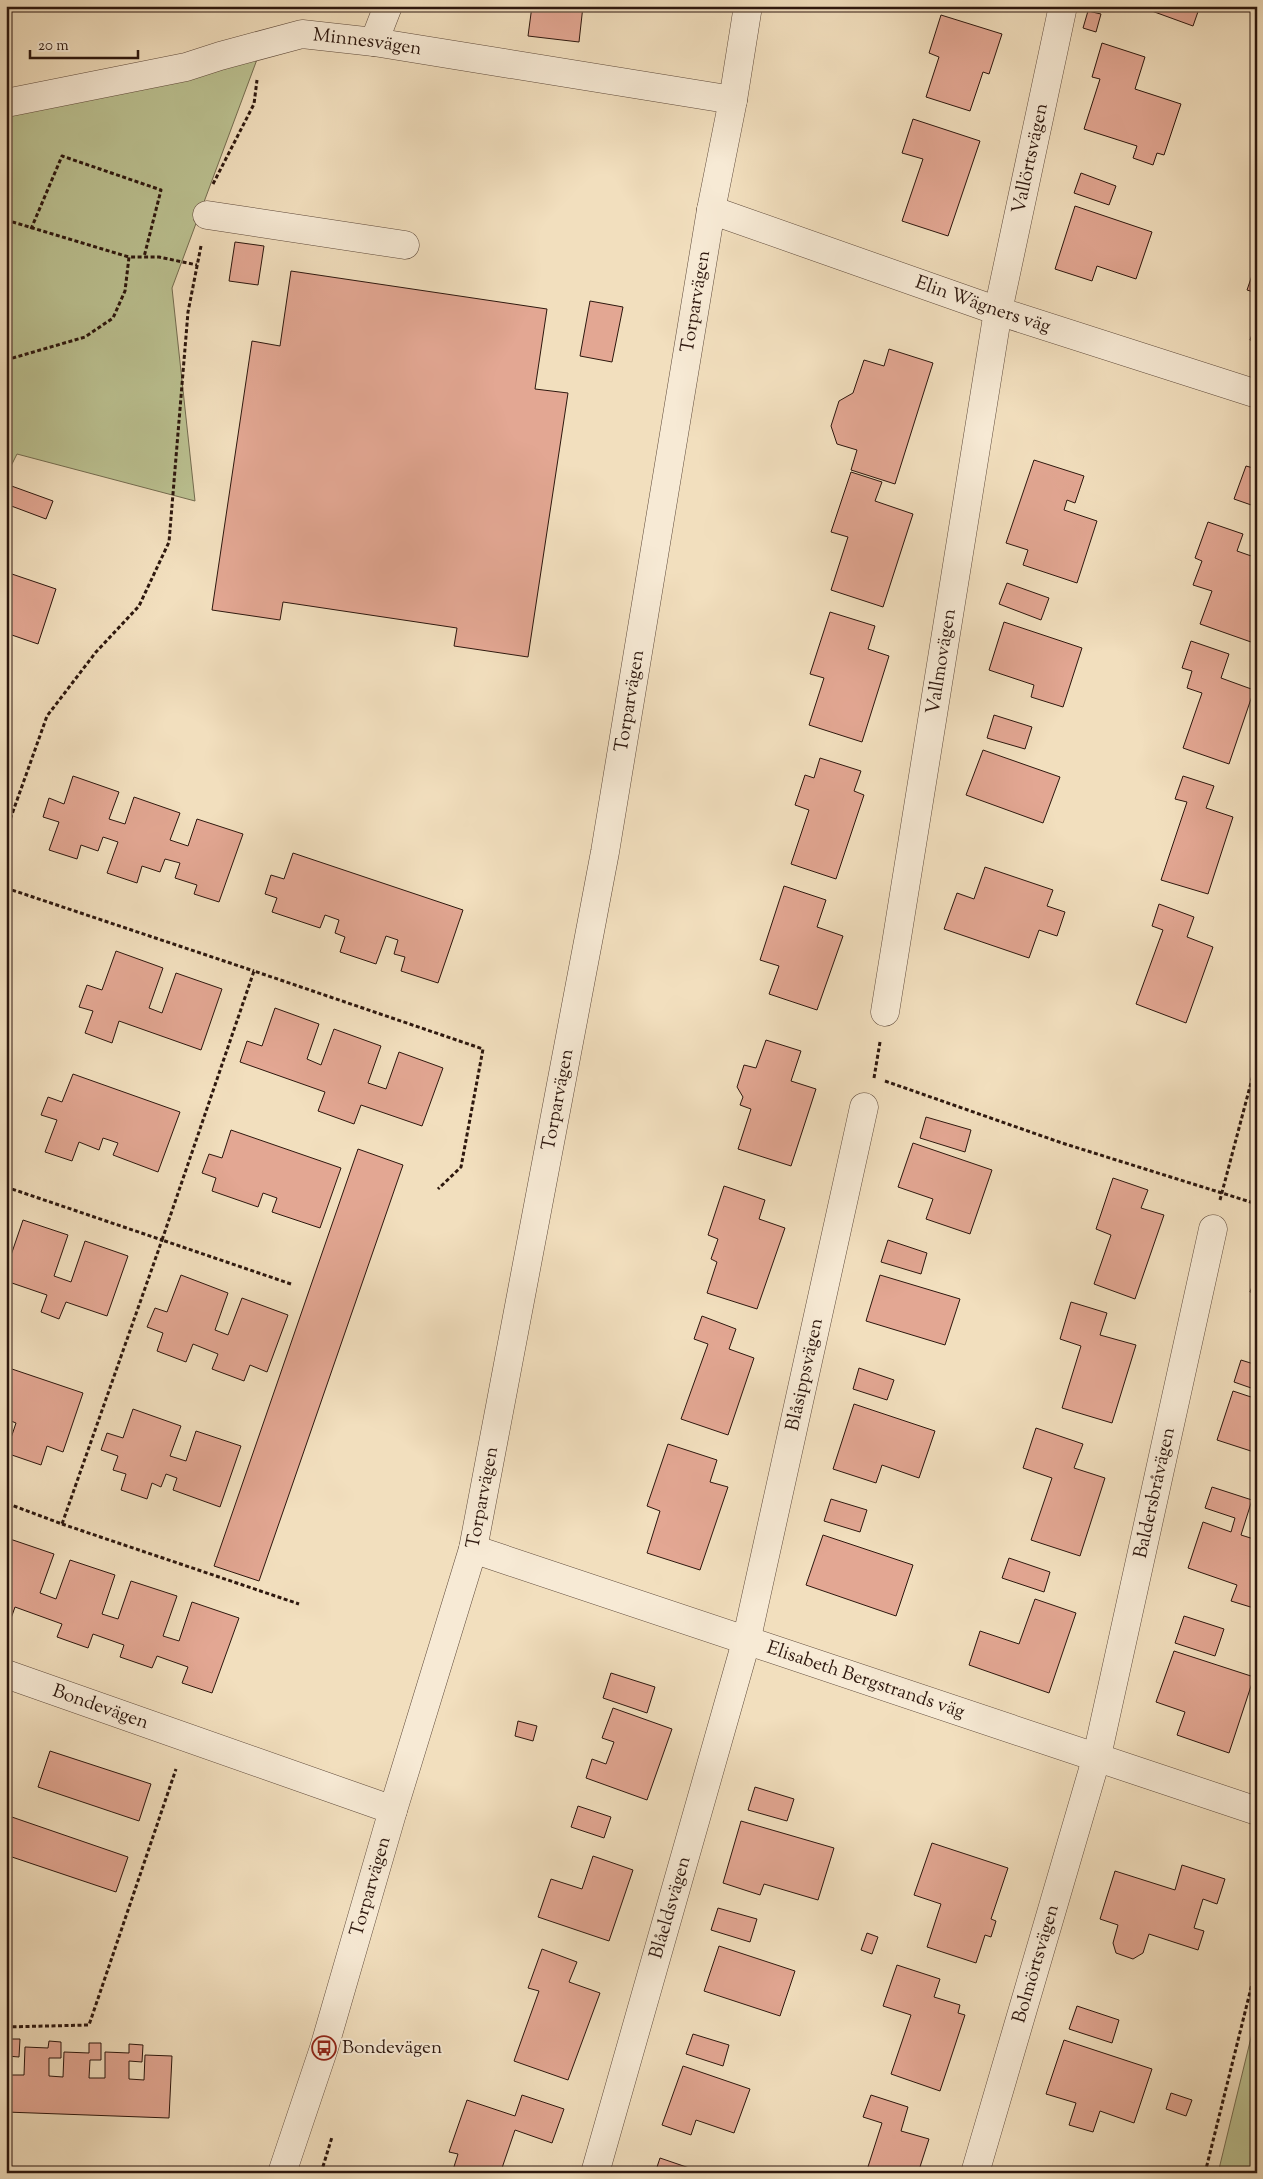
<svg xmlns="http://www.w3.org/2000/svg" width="1263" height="2179" viewBox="0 0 1263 2179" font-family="'Sorts Mill Goudy',serif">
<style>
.green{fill:#bbc191;stroke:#746c50}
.building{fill:#e3a793;stroke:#2d170e}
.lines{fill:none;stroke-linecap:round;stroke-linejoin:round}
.minor-casing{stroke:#5e493a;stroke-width:29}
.path{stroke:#2d170e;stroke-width:3;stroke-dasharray:4 2.5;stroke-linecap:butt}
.minor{stroke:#f7ead5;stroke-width:28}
.labels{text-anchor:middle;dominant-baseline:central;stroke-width:4;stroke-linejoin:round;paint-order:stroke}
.street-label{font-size:19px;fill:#2d170e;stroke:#f7ead5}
.poi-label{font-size:19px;fill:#2d170e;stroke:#f7ead5;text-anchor:start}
</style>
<rect width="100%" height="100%" fill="#f2dfbe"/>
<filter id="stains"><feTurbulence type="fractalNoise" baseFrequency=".004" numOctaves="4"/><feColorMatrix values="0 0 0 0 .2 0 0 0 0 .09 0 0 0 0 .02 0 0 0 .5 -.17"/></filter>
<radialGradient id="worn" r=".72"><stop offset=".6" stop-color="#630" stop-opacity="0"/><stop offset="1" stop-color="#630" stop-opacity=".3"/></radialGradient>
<!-- green -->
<g class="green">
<path d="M262,46L172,288L195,501L17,454L6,476V92Z"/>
<path d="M1257,2013V2173H1218Z"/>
</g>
<!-- building -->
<g class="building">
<path d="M7,6H31L9,12Z"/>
<path d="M532,6H583L579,42L528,36Z"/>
<path d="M1138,6H1200L1193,26Z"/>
<path d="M1088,11L1101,14L1096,32L1083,28Z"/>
<path d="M941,15L1002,34L989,74L983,72L970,111L926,97L939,57L929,53Z"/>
<path d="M1102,43L1145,57L1135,89L1181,104L1164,155L1157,153L1153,165L1133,158L1137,146L1084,129L1100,79L1092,77Z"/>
<path d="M913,119L980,141L948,236L902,221L923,159L902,153Z"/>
<path d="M1081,173L1116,186L1109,205L1074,193Z"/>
<path d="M1075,206L1152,232L1136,279L1097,266L1092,281L1055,269Z"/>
<path d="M235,242L264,246L258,285L229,281Z"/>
<path d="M1257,261V293L1247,290Z"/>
<path d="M291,271L547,309L535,389L568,393L528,657L454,646L457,628L283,602L280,620L212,610L252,341L280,346Z"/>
<path d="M590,301L623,307L612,362L580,356Z"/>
<path d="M1257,320V342L1250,340Z"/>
<path d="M889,349L933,363L895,484L851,470L857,450L837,444L831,426L839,401L853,393L864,360L884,366Z"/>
<path d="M1034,460L1084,476L1075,503L1067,500L1064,510L1097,521L1077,583L1023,565L1028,550L1006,543Z"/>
<path d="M1246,466L1257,469V507L1234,499Z"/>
<path d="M851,472L882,482L875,501L913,514L883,607L831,590L848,537L831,532Z"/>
<path d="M6,484L53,501L46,519L6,504Z"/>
<path d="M1208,522L1243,534L1237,551L1257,558V626L1251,642L1200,624L1212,591L1193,585L1202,561L1195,558Z"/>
<path d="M6,572L56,589L38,644L6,633V611L8,605H6Z"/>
<path d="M1007,583L1049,598L1041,620L999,604Z"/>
<path d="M830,612L875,626L868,649L889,656L862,742L809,725L824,678L810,674Z"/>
<path d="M1004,622L1082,648L1063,707L1031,697L1034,685L989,670Z"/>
<path d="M1191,641L1229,654L1221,678L1254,690L1229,764L1183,748L1202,693L1187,688L1192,671L1182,668Z"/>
<path d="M994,715L1032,727L1025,749L987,738Z"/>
<path d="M983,750L1060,777L1043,823L966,795Z"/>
<path d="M820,758L861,771L854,791L864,795L836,879L791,864L809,810L795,805L805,775L814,778Z"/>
<path d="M73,776L119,792L109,819L125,824L134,797L180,813L170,840L188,846L197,819L243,834L219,902L194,894L197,885L175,878L180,863L165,859L160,872L142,866L137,883L107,873L118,842L103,837L98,851L81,845L77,859L49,850L59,822L43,817L49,798L64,804Z"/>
<path d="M1183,776L1214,786L1206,808L1233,817L1208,894L1161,880L1187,802L1175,799Z"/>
<path d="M293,853L463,910L438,983L401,971L405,957L394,954L398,940L386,936L376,964L340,952L345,937L335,933L339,920L325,915L320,928L272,912L277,898L265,894L271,875L284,879Z"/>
<path d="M985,867L1053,890L1047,906L1065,912L1057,936L1039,930L1029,958L944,929L957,893L974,899Z"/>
<path d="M784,886L826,900L817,927L843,936L817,1010L769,994L779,966L760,960Z"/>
<path d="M1159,904L1194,917L1187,937L1213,947L1186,1023L1136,1004L1163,930L1152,926Z"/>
<path d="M116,951L163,968L149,1008L162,1013L176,973L222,989L201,1050L119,1021L112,1043L85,1033L93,1011L79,1007L87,985L102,990Z"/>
<path d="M275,1008L319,1024L307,1059L321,1065L334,1029L381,1046L368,1083L386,1089L399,1052L443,1068L422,1126L361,1105L354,1124L318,1111L325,1092L240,1062L247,1041L262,1046Z"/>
<path d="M766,1040L801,1051L791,1081L816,1089L791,1166L738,1149L751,1109L740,1105L743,1097L737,1087L744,1065L756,1068Z"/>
<path d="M73,1074L180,1112L158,1172L113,1155L118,1143L103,1138L99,1150L79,1142L72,1161L45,1152L57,1120L41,1115L48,1097L62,1102Z"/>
<path d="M926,1117L971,1130L965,1152L920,1138Z"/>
<path d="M231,1130L341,1168L320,1228L272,1212L277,1198L263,1193L258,1207L212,1191L216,1178L202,1173L209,1154L222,1158Z"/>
<path d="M913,1143L992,1170L970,1234L926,1219L933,1199L898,1187Z"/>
<path d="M358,1149L403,1165L259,1581L214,1566Z"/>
<path d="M1113,1178L1148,1190L1141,1208L1164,1215L1135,1299L1094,1284L1111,1235L1096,1229Z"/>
<path d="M724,1186L765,1200L759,1219L785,1228L757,1309L707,1293L717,1262L711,1259L718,1239L708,1235Z"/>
<path d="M23,1220L68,1235L54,1276L71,1282L85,1241L128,1256L107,1316L66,1302L59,1319L41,1312L47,1295L6,1281V1260L9,1261Z"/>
<path d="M888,1240L927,1253L921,1274L881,1262Z"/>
<path d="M1257,1272V1294L1250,1292Z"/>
<path d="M181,1275L228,1293L215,1330L228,1335L242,1298L288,1315L267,1372L250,1365L244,1381L212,1369L218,1354L193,1344L186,1362L157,1351L163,1333L147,1327L155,1308L167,1312Z"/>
<path d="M880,1275L960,1299L945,1345L866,1321Z"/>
<path d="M1071,1302L1107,1313L1100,1335L1136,1345L1112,1423L1062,1408L1081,1346L1060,1339Z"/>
<path d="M702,1316L736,1329L729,1349L754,1358L728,1435L681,1419L708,1344L694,1339Z"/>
<path d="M1241,1360L1257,1365V1453L1217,1440L1233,1391L1251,1397L1254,1389L1234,1382Z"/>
<path d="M6,1367L83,1393L63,1452L47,1446L41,1465L6,1453L16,1423L6,1419Z"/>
<path d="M859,1368L894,1380L887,1400L853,1389Z"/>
<path d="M854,1404L935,1431L919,1478L882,1465L876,1483L833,1469Z"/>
<path d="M133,1409L181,1426L170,1456L186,1461L196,1431L241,1446L220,1507L173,1490L177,1478L166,1474L161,1487L152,1483L147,1499L121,1490L126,1474L113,1470L118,1456L101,1450L107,1433L123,1438Z"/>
<path d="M1036,1428L1083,1444L1074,1468L1105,1478L1080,1556L1031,1540L1052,1478L1023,1468Z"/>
<path d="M668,1444L717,1460L710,1482L728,1487L700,1570L647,1553L660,1511L647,1506Z"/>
<path d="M1212,1487L1252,1500L1241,1535L1257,1540V1609L1231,1601L1237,1585L1188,1568L1203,1522L1231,1532L1235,1518L1205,1508Z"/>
<path d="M831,1499L867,1510L860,1532L824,1521Z"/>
<path d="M823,1535L913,1565L896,1616L806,1585Z"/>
<path d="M7,1538L54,1554L40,1593L56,1599L70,1560L115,1575L102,1614L118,1619L131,1581L177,1596L163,1636L179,1641L192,1602L239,1618L212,1693L182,1683L188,1667L157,1656L152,1668L120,1657L124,1645L93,1634L88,1648L57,1637L62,1624L15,1607L9,1624L6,1623Z"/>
<path d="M1009,1558L1050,1572L1044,1592L1002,1578Z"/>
<path d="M1035,1599L1076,1613L1049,1693L969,1665L980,1631L1019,1644Z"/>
<path d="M1184,1616L1224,1629L1215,1656L1175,1643Z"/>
<path d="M1174,1651L1254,1677L1229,1753L1177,1735L1185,1712L1156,1702Z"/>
<path d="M611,1673L655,1687L647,1713L603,1698Z"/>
<path d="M613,1708L672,1729L647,1800L586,1778L592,1759L606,1764L614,1742L602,1738Z"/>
<path d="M518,1721L537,1726L533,1741L515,1736Z"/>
<path d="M50,1751L151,1784L139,1821L38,1787Z"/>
<path d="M755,1787L794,1799L787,1821L748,1810Z"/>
<path d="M578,1806L611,1817L604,1838L571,1827Z"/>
<path d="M6,1815L128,1857L116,1892L6,1855Z"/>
<path d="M741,1821L834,1848L818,1900L764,1884L760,1895L723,1883Z"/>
<path d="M932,1843L1008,1868L991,1919L996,1921L991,1937L985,1935L976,1963L927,1947L941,1904L914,1895Z"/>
<path d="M593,1856L633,1870L609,1941L538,1917L551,1879L582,1889Z"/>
<path d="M1182,1865L1225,1879L1217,1904L1203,1899L1194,1928L1204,1931L1198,1950L1149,1934L1143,1953L1133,1959L1116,1953L1113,1943L1118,1925L1100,1919L1115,1871L1175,1890Z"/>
<path d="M718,1908L757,1919L750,1942L711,1930Z"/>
<path d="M867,1933L878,1937L872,1954L861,1950Z"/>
<path d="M719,1946L795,1971L780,2016L704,1991Z"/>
<path d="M542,1949L577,1962L569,1982L600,1993L568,2080L514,2061L539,1991L528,1988Z"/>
<path d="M897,1965L940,1979L934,1997L960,2005L958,2013L965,2015L940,2091L891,2074L911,2015L883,2006Z"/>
<path d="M1077,2006L1119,2020L1112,2043L1069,2029Z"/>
<path d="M693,2034L729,2045L723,2066L686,2054Z"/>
<path d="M7,2039H20L19,2057L7,2056Z"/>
<path d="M1064,2040L1152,2069L1134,2123L1100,2111L1093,2132L1069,2125L1076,2103L1046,2094Z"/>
<path d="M49,2041L61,2042V2058H49V2076L63,2077L64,2052L89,2053V2043H101V2060H90L89,2078H105V2052L129,2053V2044L143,2045L142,2062L129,2061V2079L144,2080L145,2055L172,2056L169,2118L6,2112V2075H24L25,2047L48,2048Z"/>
<path d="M683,2066L750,2089L734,2133L696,2120L691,2135L662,2125Z"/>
<path d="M1171,2093L1192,2100L1186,2116L1166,2109Z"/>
<path d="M522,2095L564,2109L552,2143L515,2130L502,2168L508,2170L507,2173H452L458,2154L449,2152L467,2100L515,2116Z"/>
<path d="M871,2095L908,2107L901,2131L929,2139L918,2173H866L882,2123L863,2117Z"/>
<path d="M660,2158L701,2172V2173H655Z"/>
</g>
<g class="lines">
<!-- minor casing -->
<g class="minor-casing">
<g id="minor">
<path d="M374,42L388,6"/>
<path id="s1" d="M6,103L186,67L220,56L302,34L374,42L733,100"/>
<path id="s2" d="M711,210L998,311L1257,394"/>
<path d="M207,215L405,245"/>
<path id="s3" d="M885,1012L998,311L1063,6"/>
<path id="s4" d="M473,1549L1257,1811"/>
<path id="s5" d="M6,1674L393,1810"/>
<path id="s6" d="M282,2173L324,2048L393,1810L473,1549L605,852L711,210L733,100L748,6"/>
<path id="s7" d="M595,2173L746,1642L864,1107"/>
<path id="s8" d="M975,2173L1097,1756L1213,1229"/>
</g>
</g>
<!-- path -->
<g class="path">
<path d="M213,184L254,104L257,80"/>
<path d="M6,220L129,257"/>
<path d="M31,229L62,156L161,190L144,257"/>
<path d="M6,360L85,337L113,318L125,291L129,257H159L197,265"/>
<path d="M6,831L47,716L96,652L139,606L169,542L188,312L201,246"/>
<path d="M6,888L254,971"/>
<path d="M874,1078L880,1042"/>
<path d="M885,1081L1062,1143L1257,1204"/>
<path d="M6,1187L162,1240L62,1524L6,1503"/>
<path d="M1220,1200L1257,1060"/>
<path d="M291,1284L162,1240L254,971L483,1049L461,1167L438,1189"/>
<path d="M62,1524L299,1604"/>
<path d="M6,2027L89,2025L176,1769"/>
<path d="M321,2173L332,2137"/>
<path d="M1205,2173L1257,1964"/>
</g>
<!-- minor -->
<use href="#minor" class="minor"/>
</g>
<!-- icons -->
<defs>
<g id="bus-ring" transform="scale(1.25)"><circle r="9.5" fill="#f7ead5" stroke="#8f2418" stroke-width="1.5"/><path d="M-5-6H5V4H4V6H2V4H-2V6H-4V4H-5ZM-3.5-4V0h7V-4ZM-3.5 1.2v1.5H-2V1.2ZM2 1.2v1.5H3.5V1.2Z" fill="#8f2418"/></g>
</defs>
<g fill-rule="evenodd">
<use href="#bus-ring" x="324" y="2048"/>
</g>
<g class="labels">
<!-- street labels -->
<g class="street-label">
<text stroke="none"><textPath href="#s1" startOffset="370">Minnesvägen</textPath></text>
<text stroke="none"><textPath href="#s3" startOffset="866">Vallörtsvägen</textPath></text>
<text stroke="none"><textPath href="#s6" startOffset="1920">Torparvägen</textPath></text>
<text stroke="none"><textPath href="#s2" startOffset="288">Elin Wägners väg</textPath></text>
<text stroke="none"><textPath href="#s3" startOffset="355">Vallmovägen</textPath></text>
<text stroke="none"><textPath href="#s6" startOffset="1515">Torparvägen</textPath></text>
<text stroke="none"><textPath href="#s6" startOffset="1110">Torparvägen</textPath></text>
<text stroke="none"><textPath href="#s7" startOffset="826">Blåsippsvägen</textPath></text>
<text stroke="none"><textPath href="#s8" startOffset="704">Baldersbråvägen</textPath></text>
<text stroke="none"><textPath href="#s6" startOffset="705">Torparvägen</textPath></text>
<text stroke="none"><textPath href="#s4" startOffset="414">Elisabeth Bergstrands väg</textPath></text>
<text stroke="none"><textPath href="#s5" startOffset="100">Bondevägen</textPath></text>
<text stroke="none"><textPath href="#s6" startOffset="300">Torparvägen</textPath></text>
<text stroke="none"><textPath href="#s7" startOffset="276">Blåeldsvägen</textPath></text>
<text stroke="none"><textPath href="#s8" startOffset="218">Bolmörtsvägen</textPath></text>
</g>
<!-- poi labels -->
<g class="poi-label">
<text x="342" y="2048">Bondevägen</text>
</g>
</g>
<!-- margin -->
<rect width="1263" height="2179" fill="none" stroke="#f2dfbe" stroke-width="25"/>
<rect x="8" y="8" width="1248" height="2164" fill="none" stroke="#2d170e" stroke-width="2.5"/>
<rect x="12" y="12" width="1238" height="2154" fill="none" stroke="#2d170e"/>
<!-- scale -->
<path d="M30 50v8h108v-8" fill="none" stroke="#2d170e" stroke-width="2.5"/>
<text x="38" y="50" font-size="15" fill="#2d170e" stroke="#f7ead5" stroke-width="4" paint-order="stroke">20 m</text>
<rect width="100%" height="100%" filter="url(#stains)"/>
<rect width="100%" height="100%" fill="url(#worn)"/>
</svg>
